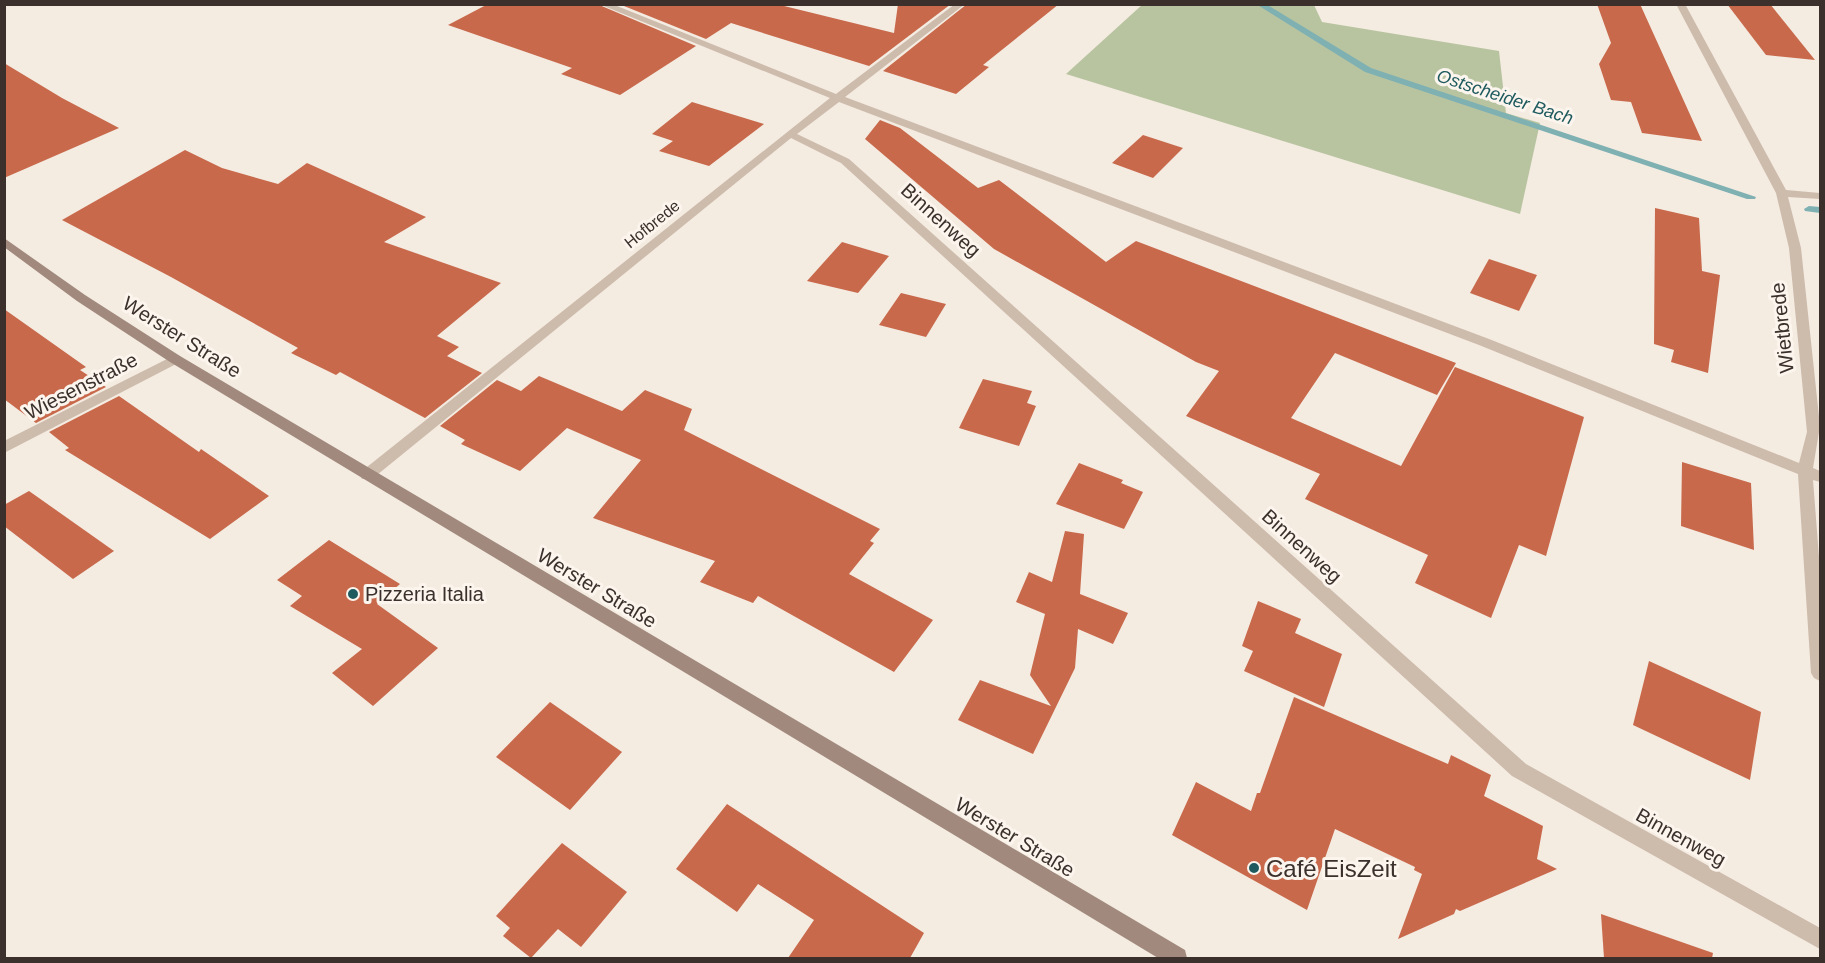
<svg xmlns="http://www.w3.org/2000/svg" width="1825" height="963" viewBox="0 0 1825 963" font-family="Helvetica,sans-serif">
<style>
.green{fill:#b8c4a0}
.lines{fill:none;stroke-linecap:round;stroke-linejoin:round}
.stream{fill:#7fb0b2;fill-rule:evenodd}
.building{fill:#c8694b}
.minor{fill:#cdbbac;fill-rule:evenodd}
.secondary{fill:#a18a7d;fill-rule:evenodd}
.poi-dot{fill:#1f5a5e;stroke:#fbf5ee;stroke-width:2}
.labels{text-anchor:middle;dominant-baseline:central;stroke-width:6;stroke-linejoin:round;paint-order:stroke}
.far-street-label{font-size:16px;fill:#3b302b;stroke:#fbf5ee}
.far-water-label{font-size:18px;font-style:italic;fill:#1f5a5e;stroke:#fbf5ee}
.street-label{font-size:20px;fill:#3b302b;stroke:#fbf5ee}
.poi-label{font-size:20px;fill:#3b302b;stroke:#fbf5ee;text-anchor:start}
.near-poi-label{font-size:24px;fill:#3b302b;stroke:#fbf5ee;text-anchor:start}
</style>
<rect width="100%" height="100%" fill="#f4ebe1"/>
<!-- green -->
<path class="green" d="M1143,4L1314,5L1322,22L1499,51L1506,113L1540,123L1520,214L1066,74Z"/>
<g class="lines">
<!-- stream -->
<g class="stream">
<path d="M1256,4H1266L1371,68L1756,197L1755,199H1747L1365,72Z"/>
<path d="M1809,206L1820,207V213L1805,211L1804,209Z"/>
</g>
</g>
<!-- building -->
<g class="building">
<path d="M488,4H597L696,46L620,95L561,74L572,68L448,25Z"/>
<path d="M619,4H776L894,33L898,4H951L869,66L731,23L706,39Z"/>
<path d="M967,4H1059L983,65L989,67L956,94L883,71Z"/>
<path d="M1597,4H1640L1702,141L1642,133L1631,102L1611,100L1599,64L1611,43Z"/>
<path d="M1727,4H1770L1815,60L1766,55Z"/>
<path d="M4,63L62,98L119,128L4,178Z"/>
<path d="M692,102L764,124L709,166L659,151L673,141L652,134Z"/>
<path d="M880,120L900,128L978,188L999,180L1106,262L1136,241L1456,363L1437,395L1335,353L1291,418L1401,466L1455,367L1584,417L1546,556L1519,545L1491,618L1415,583L1428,555L1305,499L1320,474L1186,416L1219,371L1196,362L994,249L865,139Z"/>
<path d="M1143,135L1183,148L1153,178L1112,163Z"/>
<path d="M185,150L222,168L278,184L307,163L426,217L384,242L501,283L437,336L459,347L447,356L482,373L425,418L340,372L336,375L291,353L298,348L171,277L62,220Z"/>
<path d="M1655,208L1699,218L1702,271L1720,275L1708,373L1671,362L1674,350L1654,344Z"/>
<path d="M842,242L889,256L858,293L807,281Z"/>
<path d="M1489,259L1537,275L1519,311L1470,293Z"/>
<path d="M901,293L946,304L926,337L879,325Z"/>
<path d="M4,309L86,367L80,370L106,387L36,423L4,399Z"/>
<path d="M539,376L622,411L645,390L692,409L684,430L880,529L870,541L874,543L849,574L933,620L894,672L758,596L753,603L700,582L715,561L593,518L641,460L567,428L520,471L461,444L465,440L440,426L497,380L521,391Z"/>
<path d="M983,379L1032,391L1027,403L1036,406L1019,446L959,428Z"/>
<path d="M119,396L199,452L201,449L269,496L210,539L65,450L69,448L49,432Z"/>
<path d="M1682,462L1751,483L1754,550L1681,526Z"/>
<path d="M1079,463L1123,480L1121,483L1143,492L1124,529L1056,504Z"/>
<path d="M29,491L114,551L73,579L4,526V505Z"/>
<path d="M1065,531L1084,534L1080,594L1128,613L1113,644L1078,629L1075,668L1033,754L958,720L980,680L1051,706L1030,675L1045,614L1016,602L1029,572L1052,582Z"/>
<path d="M329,540L400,584L377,604L438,648L373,706L332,673L362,649L290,606L302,596L277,580Z"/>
<path d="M1258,601L1301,619L1295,633L1342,654L1324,707L1244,671L1253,651L1242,646Z"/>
<path d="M1649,661L1761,712L1750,780L1633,725Z"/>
<path d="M1294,697L1448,764L1451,755L1491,775L1484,796L1543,826L1537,859L1557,869L1460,911L1456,909L1454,914L1398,939L1422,874L1414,870L1415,867L1335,829L1307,910L1172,835L1196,782L1251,811L1257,793H1260Z"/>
<path d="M550,702L622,752L570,810L496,757Z"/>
<path d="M727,804L924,933L910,958H788L814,920L758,884L737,912L676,869Z"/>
<path d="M562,843L627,892L581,947L558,929L531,958L503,936L510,928L496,916Z"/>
<path d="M1601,914L1713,953L1712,958H1604Z"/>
</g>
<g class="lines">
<!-- minor -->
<g class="minor">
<path d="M599,4H612L836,94L955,4H965L845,97L1489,339L1799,463L1807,432L1789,248L1776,193L1676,4H1685L1786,190L1820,193V199L1788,197L1801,248L1820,426L1813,468L1820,471V482L1813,480L1820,570V681L1814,678L1811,673L1798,474L1479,345L839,102L797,134L849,159L1526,764L1820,928V949L1512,776L841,163L791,138L372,479H362L360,475L362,471L830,98Z"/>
<path d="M175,355L180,356L182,359L180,362L4,453V441Z"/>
</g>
<!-- secondary -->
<path class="secondary" d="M4,238L85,295L180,356L1185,950L1187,958H1158L170,362L77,301L4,247Z"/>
</g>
<!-- markers -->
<g class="poi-dot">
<circle cx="353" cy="594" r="6"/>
<circle cx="1254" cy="868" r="6"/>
</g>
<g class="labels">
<!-- far-street labels -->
<g class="far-street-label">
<text transform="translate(652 224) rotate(-39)">Hofbrede</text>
</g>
<!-- far-water labels -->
<g class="far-water-label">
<text transform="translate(1505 97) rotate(18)">Ostscheider Bach</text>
</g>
<!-- street labels -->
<g class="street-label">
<text transform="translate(941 220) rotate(42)">Binnenweg</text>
<text transform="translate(1782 328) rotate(-96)">Wietbrede</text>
<text transform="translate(182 337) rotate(32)">Werster Straße</text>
<text transform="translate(81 386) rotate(-27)">Wiesenstraße</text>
<text transform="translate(1302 546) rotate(42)">Binnenweg</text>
<text transform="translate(597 588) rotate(31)">Werster Straße</text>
<text transform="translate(1015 837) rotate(31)">Werster Straße</text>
<text transform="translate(1681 837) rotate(29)">Binnenweg</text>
</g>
<!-- poi labels -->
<g class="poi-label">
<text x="365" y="594">Pizzeria Italia</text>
</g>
<!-- near-poi labels -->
<g class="near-poi-label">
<text x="1266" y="868">Café EisZeit</text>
</g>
</g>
<!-- border -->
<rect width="1825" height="963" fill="none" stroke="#3b302b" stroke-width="12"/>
</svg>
